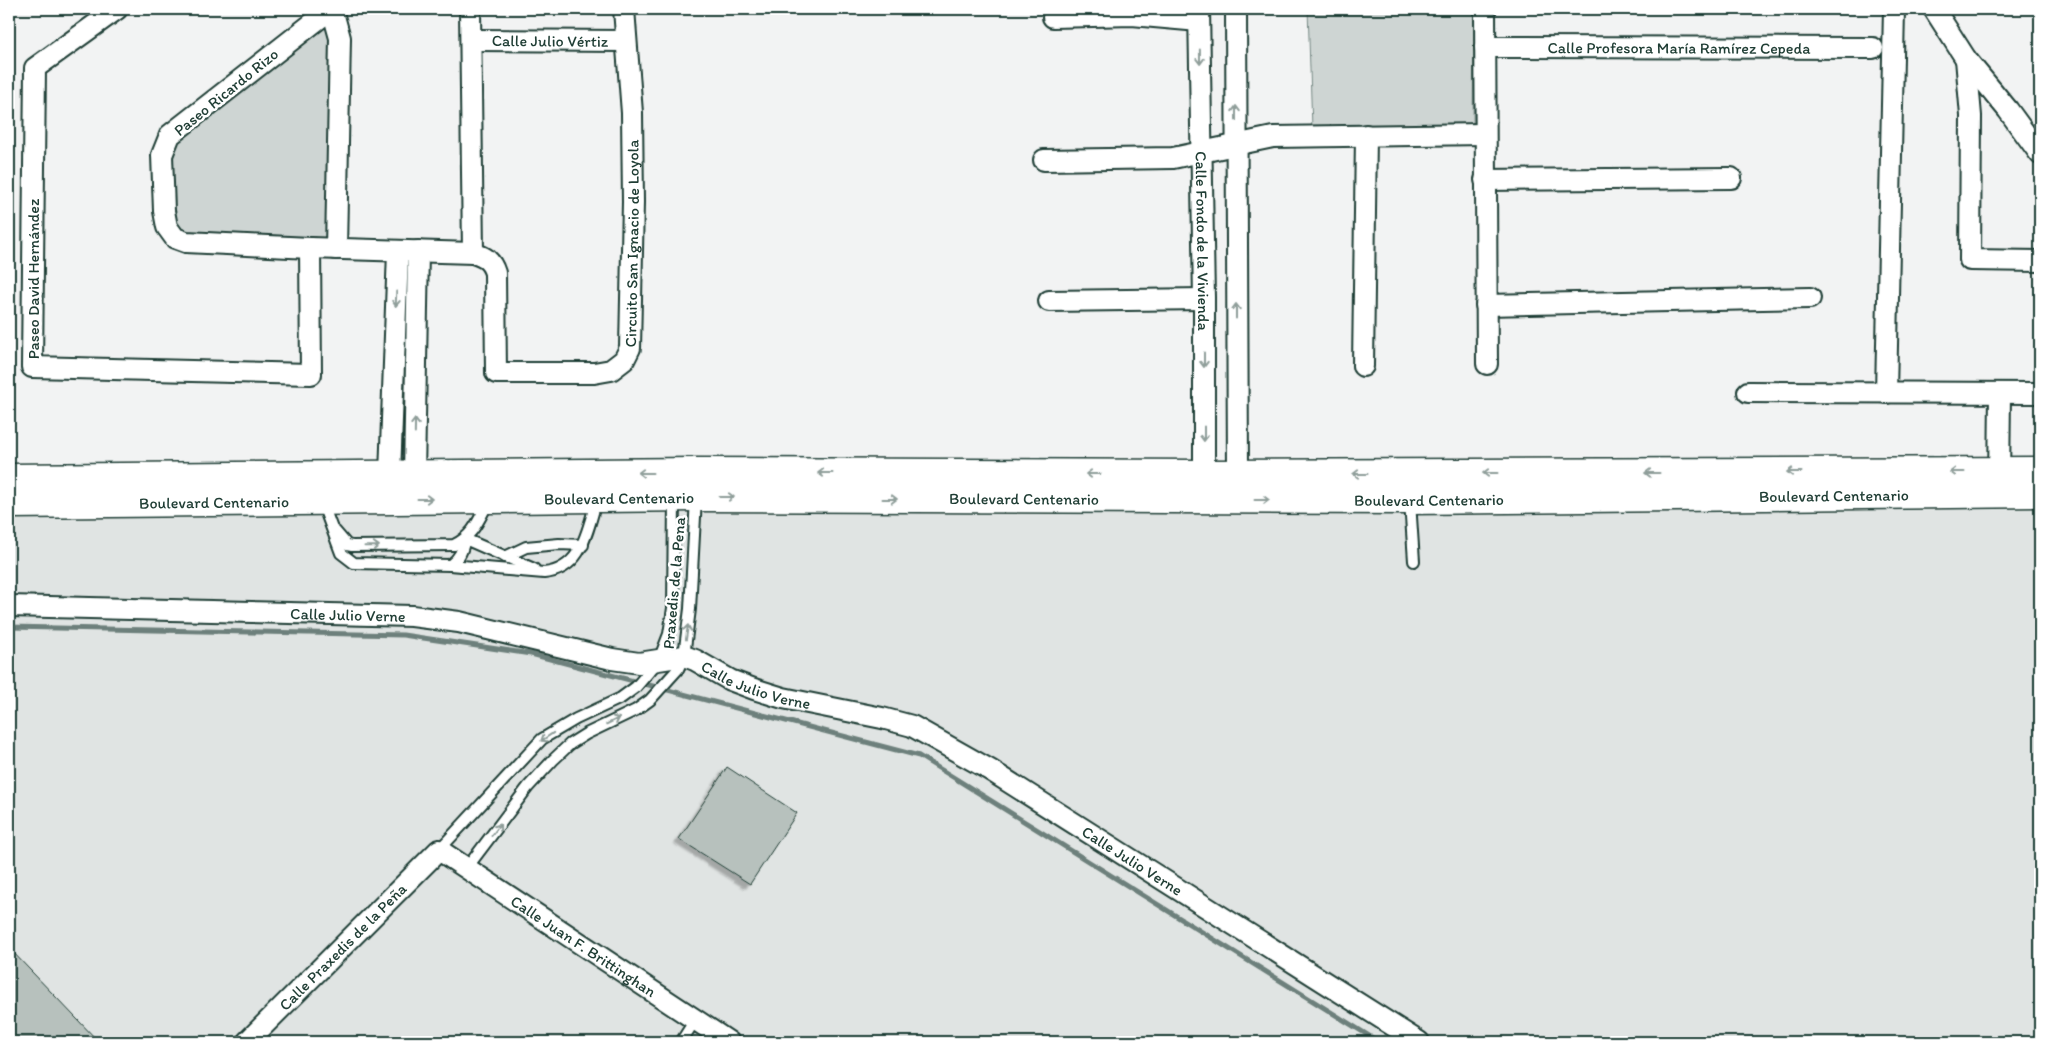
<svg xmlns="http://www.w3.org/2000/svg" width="2049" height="1051" viewBox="0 0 2049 1051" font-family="Itim,sans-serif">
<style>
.built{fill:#e0e4e3}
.green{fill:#ced5d3;stroke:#768984}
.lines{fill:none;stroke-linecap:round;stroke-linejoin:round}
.stream{stroke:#6d807b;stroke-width:5}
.building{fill:#b7c1bd;stroke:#1f3d34;filter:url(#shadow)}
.service-casing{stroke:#1f3d34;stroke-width:14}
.minor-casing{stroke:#1f3d34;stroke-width:24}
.secondary-casing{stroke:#1f3d34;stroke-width:31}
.service{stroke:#fff;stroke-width:10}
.minor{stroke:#fff;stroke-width:20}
.secondary{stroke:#fff;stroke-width:28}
.oneway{stroke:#8f9e9a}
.labels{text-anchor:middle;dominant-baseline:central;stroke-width:5;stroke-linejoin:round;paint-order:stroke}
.street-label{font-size:16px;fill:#1f3d34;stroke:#fff}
</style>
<defs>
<filter id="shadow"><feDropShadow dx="-4.5" dy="4.5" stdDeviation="1" flood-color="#0004"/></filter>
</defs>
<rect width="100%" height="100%" fill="#f2f3f3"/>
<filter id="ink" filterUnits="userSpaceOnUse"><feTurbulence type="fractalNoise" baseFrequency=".02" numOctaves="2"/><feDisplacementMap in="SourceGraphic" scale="10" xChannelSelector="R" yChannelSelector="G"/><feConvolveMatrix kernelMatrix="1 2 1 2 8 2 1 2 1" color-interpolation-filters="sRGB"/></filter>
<g filter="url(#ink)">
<!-- built -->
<path class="built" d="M2040,478V1042H9V517Z"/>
<!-- green -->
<g class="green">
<path d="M1308,9H1474L1473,126L1312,128Z"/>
<path d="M330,18L335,40L330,240L188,234L171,220L170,159L175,140Z"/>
</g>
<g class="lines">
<!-- stream -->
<path class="stream" d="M9,627L403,635L531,654L919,756L1379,1042"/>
</g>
<!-- building -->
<g class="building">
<path d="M727,767L797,813L750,884L679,839Z"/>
<path d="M9,948L99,1042H9Z"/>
</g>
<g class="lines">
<!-- service casing -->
<g class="service-casing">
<g id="service">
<path d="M322,502L341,553L354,563L450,565L544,573C583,569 587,530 597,499"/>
<path d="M1410,502L1414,561"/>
<path d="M335,531L347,545L352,546L454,545C474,535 479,519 489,501"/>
<path d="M505,557L526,547L559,544L583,545"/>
<path d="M450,565C460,558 462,551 465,539L534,569"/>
<path d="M439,850L542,739L576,719L621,698L636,687L659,660L669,634L673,608L674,499"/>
<path d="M466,869L528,787L553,760L570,744L586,734L636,710L650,700L678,669L684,656L690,609L696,498"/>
<path d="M681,1042L695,1020"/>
</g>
</g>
<!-- minor casing -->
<g class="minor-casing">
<g id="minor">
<path d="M117,9L35,68L32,367L311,374L310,248"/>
<path d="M331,9L170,135L162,155L164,211L167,227L175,238L186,242L310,248L473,253"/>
<path d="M332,9L340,38L336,249"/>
<path id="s1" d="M470,9L473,253C485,257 491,260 495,273L496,373H594L611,370L624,360L630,348L633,202L632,113L624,9"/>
<path id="s2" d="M1199,9L1204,299V474"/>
<path d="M1236,9L1238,474"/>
<path d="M1485,9L1487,364"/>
<path d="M1934,9L1966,59L2008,110L2040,154"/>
<path d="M1053,17L1132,15L1199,21"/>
<path id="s3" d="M472,40L626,41"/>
<path id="s4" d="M1485,47L1873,48"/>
<path d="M1966,59L1971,116L1970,260L2040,261"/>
<path d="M1044,160L1173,158L1273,137L1485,134"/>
<path d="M1485,180L1731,178"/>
<path d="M1049,301L1204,299"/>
<path d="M1486,305L1810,298"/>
<path d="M1363,366L1366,135"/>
<path d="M1748,392L2040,393"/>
<path d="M1886,393L1894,9"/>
<path d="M390,475L398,251"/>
<path d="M414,475L418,251"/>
<path d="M1999,484L2000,393"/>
<path id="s5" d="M9,606L412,616L459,622L612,659L639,663L684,656L695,660L730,680L754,689L783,698L882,718L912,726L990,770L1419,1042"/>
<path id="s6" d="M247,1042L439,850L729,1042"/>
</g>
</g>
<!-- secondary casing -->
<g class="secondary-casing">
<g id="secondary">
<path d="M9,478L697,472L1204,474L2040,471"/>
<path id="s7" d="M9,504L696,497L1410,500L2040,493"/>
</g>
</g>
<!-- service -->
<use href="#service" class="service"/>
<!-- minor -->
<use href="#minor" class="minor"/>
<!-- secondary -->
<use href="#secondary" class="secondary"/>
</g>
<!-- one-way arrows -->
<defs><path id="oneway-shaft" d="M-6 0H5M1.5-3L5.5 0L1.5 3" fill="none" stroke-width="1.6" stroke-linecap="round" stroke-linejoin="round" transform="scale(1.25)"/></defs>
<g class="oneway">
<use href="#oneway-shaft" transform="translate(1200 57) rotate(89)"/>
<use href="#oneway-shaft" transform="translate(1236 113) rotate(-90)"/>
<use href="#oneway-shaft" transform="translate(396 299) rotate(92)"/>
<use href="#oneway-shaft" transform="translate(1236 311) rotate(-90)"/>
<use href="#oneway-shaft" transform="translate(1204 360) rotate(90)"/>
<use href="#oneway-shaft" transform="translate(415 426) rotate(-89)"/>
<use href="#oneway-shaft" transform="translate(1204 434) rotate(90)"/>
<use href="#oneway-shaft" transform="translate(1794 472) rotate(180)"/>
<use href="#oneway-shaft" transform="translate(1957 472) rotate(180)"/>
<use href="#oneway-shaft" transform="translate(645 473) rotate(180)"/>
<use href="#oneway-shaft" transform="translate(825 473) rotate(-180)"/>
<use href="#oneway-shaft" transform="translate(1490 473) rotate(180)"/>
<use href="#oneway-shaft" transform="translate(1652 473) rotate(180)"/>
<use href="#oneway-shaft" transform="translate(1093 474) rotate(-180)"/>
<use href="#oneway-shaft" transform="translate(1360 474) rotate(180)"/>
<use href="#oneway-shaft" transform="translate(727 497)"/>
<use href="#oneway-shaft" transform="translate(425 499)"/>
<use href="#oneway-shaft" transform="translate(890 499)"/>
<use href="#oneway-shaft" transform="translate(1262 500)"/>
<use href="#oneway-shaft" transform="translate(372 546) rotate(-1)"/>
<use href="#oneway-shaft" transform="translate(687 632) rotate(-82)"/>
<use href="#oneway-shaft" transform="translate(613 721) rotate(-26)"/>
<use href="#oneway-shaft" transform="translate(547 737) rotate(146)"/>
<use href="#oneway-shaft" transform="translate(496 830) rotate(-53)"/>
</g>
</g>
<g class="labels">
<!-- street labels -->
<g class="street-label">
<text stroke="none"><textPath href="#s3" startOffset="78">Calle Julio Vértiz</textPath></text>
<text stroke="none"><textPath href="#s4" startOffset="194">Calle Profesora María Ramírez Cepeda</textPath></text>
<text transform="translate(226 92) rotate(-39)">Paseo Ricardo Rizo</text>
<text stroke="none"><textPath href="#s2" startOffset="232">Calle Fondo de la Vivienda</textPath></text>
<text stroke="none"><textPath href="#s1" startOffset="625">Circuito San Ignacio de Loyola</textPath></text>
<text transform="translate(33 279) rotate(-90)">Paseo David Hernández</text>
<text stroke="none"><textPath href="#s7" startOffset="1825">Boulevard Centenario</textPath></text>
<text stroke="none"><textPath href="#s7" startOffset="610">Boulevard Centenario</textPath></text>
<text stroke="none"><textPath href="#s7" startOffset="1015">Boulevard Centenario</textPath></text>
<text stroke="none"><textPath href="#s7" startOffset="1420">Boulevard Centenario</textPath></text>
<text stroke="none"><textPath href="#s7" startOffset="205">Boulevard Centenario</textPath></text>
<text transform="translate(674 583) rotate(-85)">Praxedis de la Pena</text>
<text stroke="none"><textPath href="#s5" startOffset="339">Calle Julio Verne</textPath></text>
<text stroke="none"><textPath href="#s5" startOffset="759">Calle Julio Verne</textPath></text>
<text stroke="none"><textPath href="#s5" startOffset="1179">Calle Julio Verne</textPath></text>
<text stroke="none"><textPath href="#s6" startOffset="135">Calle Praxedis de la Peña</textPath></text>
<text stroke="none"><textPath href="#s6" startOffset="445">Calle Juan F. Brittinghan</textPath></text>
</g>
</g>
<!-- margin -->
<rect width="2049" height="1051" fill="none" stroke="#fff" stroke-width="30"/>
<rect x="15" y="15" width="2019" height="1021" fill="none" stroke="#1f3d34" stroke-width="2" filter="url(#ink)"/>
</svg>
